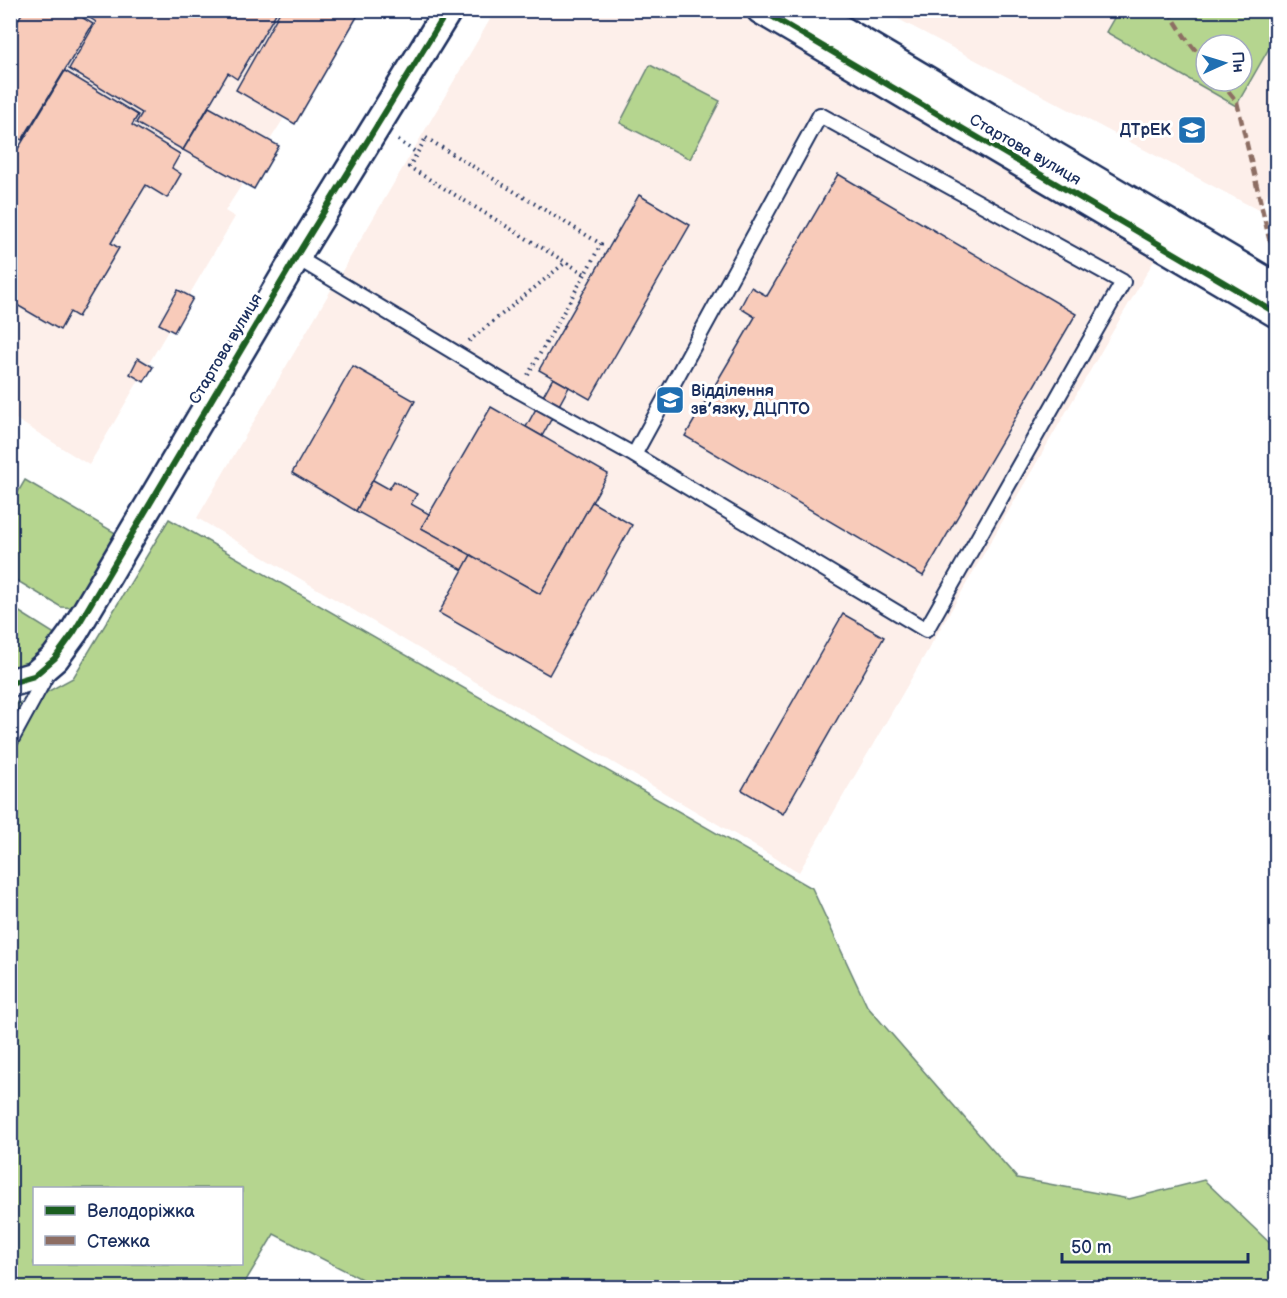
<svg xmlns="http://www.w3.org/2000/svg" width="1287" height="1298" viewBox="0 0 1287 1298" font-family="'Balsamiq Sans',sans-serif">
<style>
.built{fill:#fdefea;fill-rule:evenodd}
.green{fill:#b5d58f;stroke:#688276;stroke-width:1.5;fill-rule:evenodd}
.building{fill:#f8cbba;stroke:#1b2f5e;stroke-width:1.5}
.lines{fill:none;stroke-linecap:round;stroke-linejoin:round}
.lane-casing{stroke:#1b2f5e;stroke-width:18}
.street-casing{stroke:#1b2f5e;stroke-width:32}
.path{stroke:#1b2f5e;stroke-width:4;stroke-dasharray:1.5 4.5;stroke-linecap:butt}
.lane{stroke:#fff;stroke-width:14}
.street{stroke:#fff;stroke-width:27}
.quiet{stroke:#8d6e63;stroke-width:4.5;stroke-dasharray:9 4.5;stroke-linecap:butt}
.cycleway-casing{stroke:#fff;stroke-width:10}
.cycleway{stroke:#1b5e20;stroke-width:6}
.labels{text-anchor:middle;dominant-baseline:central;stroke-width:6;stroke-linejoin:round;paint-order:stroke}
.poi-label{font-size:16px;font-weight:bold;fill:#1b2f5e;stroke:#fff;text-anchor:end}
.street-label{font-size:16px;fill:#1b2f5e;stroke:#fff}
</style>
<rect width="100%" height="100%" fill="#fff"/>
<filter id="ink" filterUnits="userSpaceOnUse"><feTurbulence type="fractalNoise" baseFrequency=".0167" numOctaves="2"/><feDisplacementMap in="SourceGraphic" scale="12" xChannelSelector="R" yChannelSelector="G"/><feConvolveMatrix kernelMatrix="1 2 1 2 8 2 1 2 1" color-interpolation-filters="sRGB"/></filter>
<g filter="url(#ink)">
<!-- built -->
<g class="built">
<path d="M10,11H352L225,211L235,217L89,465L11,416Z"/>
<path d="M495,11H737L1156,257L799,872L197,518Z"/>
<path d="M883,11H1276V179L1258,210ZM1206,45H1242V81H1206Z"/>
</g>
<!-- green -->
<g class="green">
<path d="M1118,11H1276V36L1236,106L1106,32ZM1206,45H1242V81H1206Z"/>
<path d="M650,65L720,101L690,159L620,123Z"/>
<path d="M25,480L124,538L80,608L61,607L11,577V504Z"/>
<path d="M169,519L812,888L867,1006L1017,1178L1129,1199L1204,1180L1276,1249V1287H377L274,1234L242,1287H11L10,701L25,704L73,678ZM34,1188H242V1264H34Z"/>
<path d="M10,606L58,636L49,656L10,673Z"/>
</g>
<!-- building -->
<g class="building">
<path d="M24,10H88L83,18L93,24L22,140L10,133V33Z"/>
<path d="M90,10H278L237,79L228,73L183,150L136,123L142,113L69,69L96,22L87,16Z"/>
<path d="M281,10H361L295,124L236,90Z"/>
<path d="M65,71L138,115L132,125L180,154L172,168L181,174L167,198L146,185L111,243L119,248L78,317L70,312L60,330L10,301V162Z"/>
<path d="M209,107L279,146L254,189L183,150Z"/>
<path d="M838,174L1076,314L923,576L685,436L755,317L740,308L751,287L767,296Z"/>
<path d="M639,195L690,225L590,399L539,370Z"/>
<path d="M178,290L193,298L174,332L159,324Z"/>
<path d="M138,358L153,367L144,382L130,374Z"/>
<path d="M353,366L415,401L356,511L292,473Z"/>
<path d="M553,378L569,387L542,436L526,427Z"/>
<path d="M491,407L608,474L540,594L421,528Z"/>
<path d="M373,480L389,489L394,481L417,494L411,504L429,514L421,528L471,555L463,570L356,511Z"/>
<path d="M592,502L632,525L549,675L439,613L471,555L540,594Z"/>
<path d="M843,614L884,637L783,814L742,790Z"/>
</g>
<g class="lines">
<!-- lane casing -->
<g class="lane-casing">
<g id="lane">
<path d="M296,257L519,391L634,455L926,630L1123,282L820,115L634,455"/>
<path d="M10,742L47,674"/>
</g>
</g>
<!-- street casing -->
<g class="street-casing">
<g id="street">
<path d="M761,10L1276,313"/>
<path d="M808,10L1276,287"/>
<path d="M10,683L34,676L55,658L74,632L296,257L448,10"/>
</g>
</g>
<!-- path -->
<g class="path">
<path d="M426,138L601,244L585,274L409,167Z"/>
<path d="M398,140L417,153"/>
<path d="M469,341L566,262"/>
<path d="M528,375L585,274"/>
</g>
<!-- lane -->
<use href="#lane" class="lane"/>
<!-- street -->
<use href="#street" class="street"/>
<!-- quiet -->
<g class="quiet">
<path d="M1168,10L1185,37L1206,64"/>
<path d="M1220,81L1237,102L1269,238L1276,250"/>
</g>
<!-- cycleway casing -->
<g class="cycleway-casing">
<g id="cycleway">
<path d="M761,10L1276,313"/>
<path d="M10,683L34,676L55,658L74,632L296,257L448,10"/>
</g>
</g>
<!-- cycleway -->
<use href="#cycleway" class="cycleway"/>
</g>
</g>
<!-- icons -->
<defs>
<g id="university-square" transform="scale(1.5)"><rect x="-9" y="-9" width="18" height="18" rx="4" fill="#1f6fb2" stroke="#fff"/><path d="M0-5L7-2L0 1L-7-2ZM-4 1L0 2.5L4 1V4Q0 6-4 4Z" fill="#fff"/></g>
</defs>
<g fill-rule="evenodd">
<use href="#university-square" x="1192" y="130"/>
<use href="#university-square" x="670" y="400"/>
</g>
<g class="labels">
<!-- poi labels -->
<g class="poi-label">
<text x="1171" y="130">ДТрЕК</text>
<text x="691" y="391" text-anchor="start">Відділення<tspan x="691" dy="18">зв’язку, ДЦПТО</tspan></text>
</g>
<!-- street labels -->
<g class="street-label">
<text transform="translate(1025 150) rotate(30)">Стартова вулиця</text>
<text transform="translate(226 349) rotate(-59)">Стартова вулиця</text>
</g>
</g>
<!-- margin -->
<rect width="1287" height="1298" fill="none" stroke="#fff" stroke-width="36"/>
<rect x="18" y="18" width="1251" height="1262" fill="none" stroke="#1b2f5e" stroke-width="2" filter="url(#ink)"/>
<!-- legend -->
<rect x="33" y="1187" width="210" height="78" fill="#ffffff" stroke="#a4acbf" stroke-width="1.5"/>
<rect x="45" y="1206" width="30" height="9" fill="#1b5e20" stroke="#a4acbf" stroke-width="1.5"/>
<text x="87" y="1217" font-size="18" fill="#1b2f5e">Велодоріжка</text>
<rect x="45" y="1236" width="30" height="9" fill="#8d6e63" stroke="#a4acbf" stroke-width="1.5"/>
<text x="87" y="1247" font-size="18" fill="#1b2f5e">Стежка</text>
<!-- north arrow -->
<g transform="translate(1224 63) rotate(86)"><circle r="28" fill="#ffffff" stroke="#a4acbf" stroke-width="1.5"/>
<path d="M0-4.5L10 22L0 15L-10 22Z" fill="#1f6fb2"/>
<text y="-9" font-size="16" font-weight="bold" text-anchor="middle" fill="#1b2f5e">Пн</text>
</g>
<!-- scale -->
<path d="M1062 1253v9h186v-9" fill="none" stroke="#1b2f5e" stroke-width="3"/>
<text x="1071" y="1253" font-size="18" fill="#1b2f5e" stroke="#ffffff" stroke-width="4.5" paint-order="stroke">50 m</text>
</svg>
